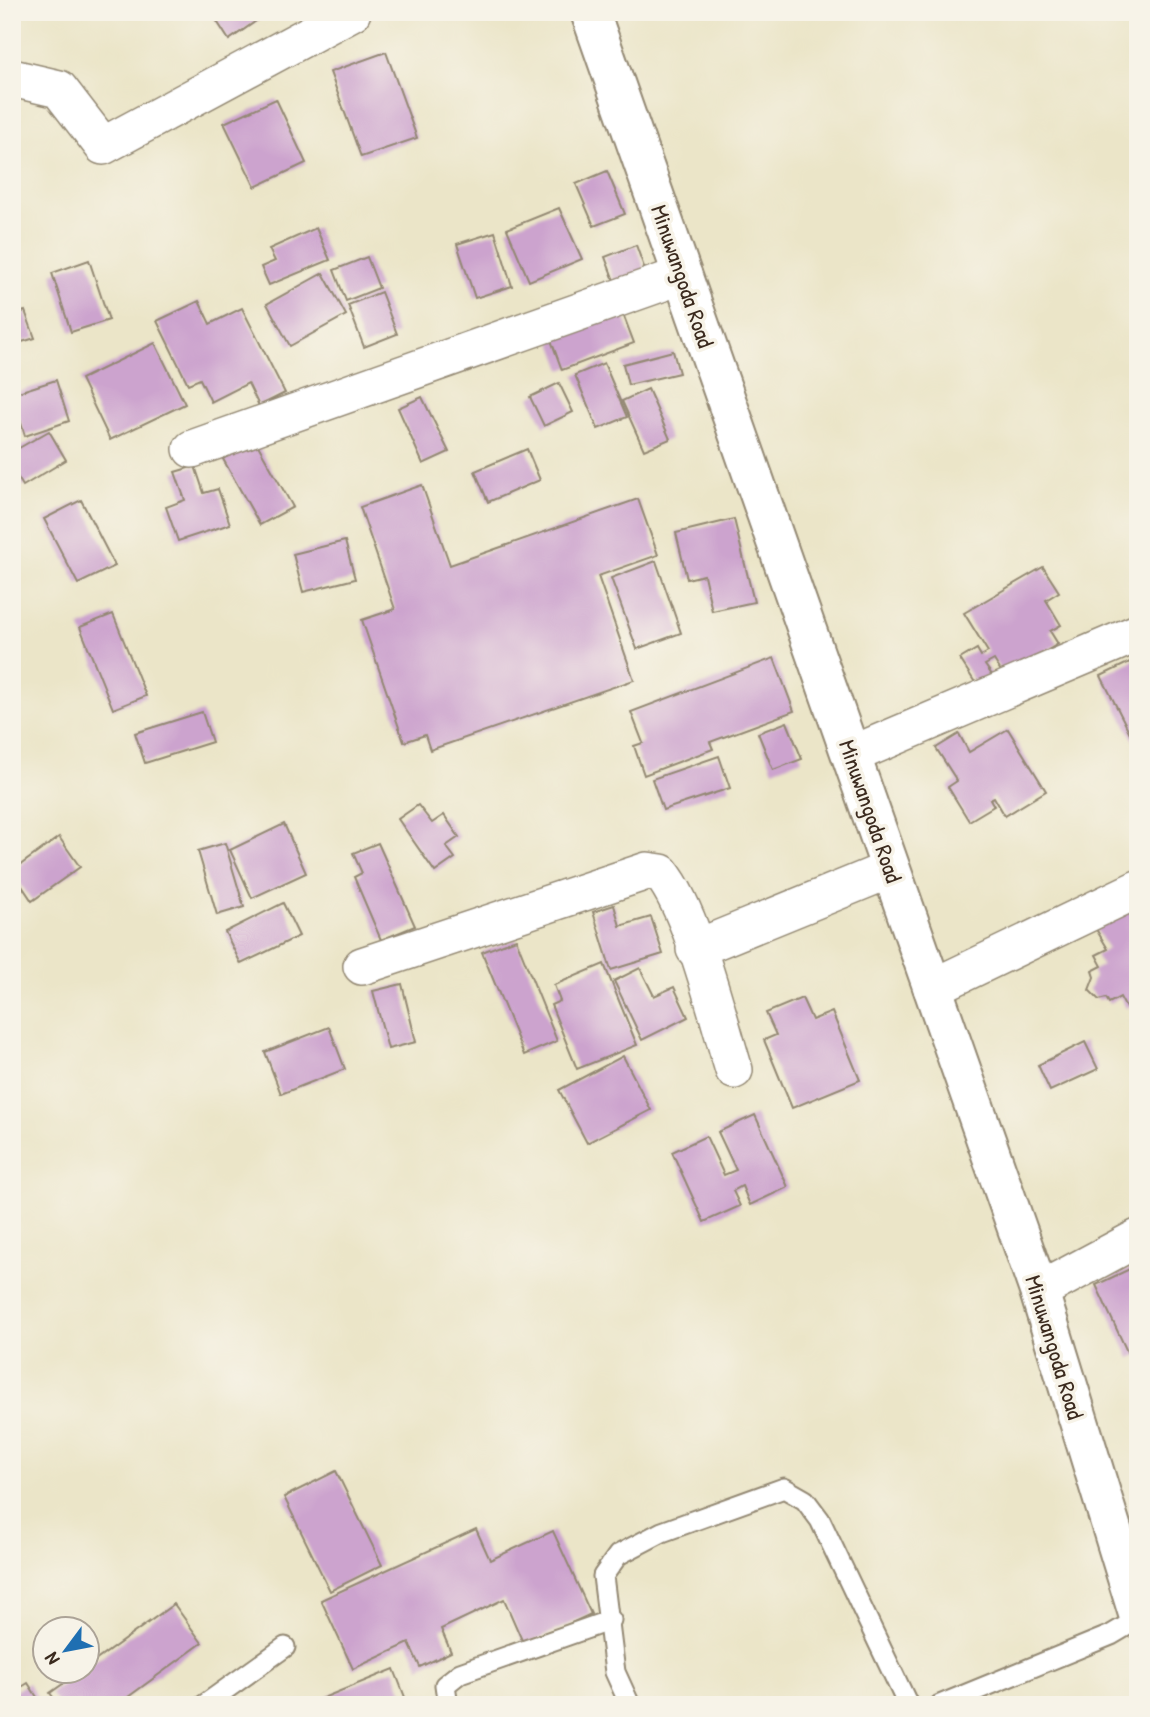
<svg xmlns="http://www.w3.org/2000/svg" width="1150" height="1717" viewBox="0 0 1150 1717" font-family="'Patrick Hand',sans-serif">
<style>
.building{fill:#cca3ce}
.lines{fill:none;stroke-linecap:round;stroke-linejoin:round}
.service-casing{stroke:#938873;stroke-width:23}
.minor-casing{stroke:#938873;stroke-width:40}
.primary-casing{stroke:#938873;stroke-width:42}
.service{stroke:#fff;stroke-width:19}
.minor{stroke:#fff;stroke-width:37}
.primary{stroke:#fff;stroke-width:38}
.labels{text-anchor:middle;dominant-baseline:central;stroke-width:7;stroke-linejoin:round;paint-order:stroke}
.street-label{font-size:23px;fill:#3b2a1e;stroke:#f7f3e8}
</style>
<rect width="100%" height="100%" fill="#f7f3e8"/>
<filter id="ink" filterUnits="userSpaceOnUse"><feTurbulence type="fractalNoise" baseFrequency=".0143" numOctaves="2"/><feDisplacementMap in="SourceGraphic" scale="14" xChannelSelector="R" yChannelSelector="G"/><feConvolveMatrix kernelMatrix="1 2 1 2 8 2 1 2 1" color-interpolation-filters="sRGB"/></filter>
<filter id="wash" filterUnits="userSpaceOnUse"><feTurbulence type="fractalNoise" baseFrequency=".00686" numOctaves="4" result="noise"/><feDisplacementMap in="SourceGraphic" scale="28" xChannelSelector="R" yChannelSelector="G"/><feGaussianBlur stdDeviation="1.57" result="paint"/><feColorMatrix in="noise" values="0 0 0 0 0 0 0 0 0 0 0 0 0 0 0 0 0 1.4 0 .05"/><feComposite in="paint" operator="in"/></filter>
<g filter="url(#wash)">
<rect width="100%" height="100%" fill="#ebe5c8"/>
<g id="blocks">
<!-- building -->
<g class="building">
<path d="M211,12H269L229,40Z"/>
<path d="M386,52L417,138L361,157L330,72Z"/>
<path d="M276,99L306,163L255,187L224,123Z"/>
<path d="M607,171L625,214L594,226L576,184Z"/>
<path d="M559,208L582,259L529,281L507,229Z"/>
<path d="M316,228L330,260L269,285L261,267L275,261L269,249Z"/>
<path d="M495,232L512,286L475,298L457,244Z"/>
<path d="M12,238L20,260L12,262Z"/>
<path d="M636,245L645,270L615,283L605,257Z"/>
<path d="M367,257L379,288L346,301L334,270Z"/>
<path d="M89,260L109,320L71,332L52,273Z"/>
<path d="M323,273L346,315L290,346L267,304Z"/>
<path d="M381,292L397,334L364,347L348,305Z"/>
<path d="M199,301L210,324L242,308L285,393L259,406L248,383L211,402L200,379L188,384L157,321Z"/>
<path d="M620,306L634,343L562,370L548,332Z"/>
<path d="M25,311L35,338L12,345V315Z"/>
<path d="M155,343L185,404L110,440L81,379Z"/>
<path d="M673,351L679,373L628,385L623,364Z"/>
<path d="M604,363L627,417L598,429L575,375Z"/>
<path d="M56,380L69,421L25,436L12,394Z"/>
<path d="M559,383L573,412L544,426L530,397Z"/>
<path d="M648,389L670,439L644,450L622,401Z"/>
<path d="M422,397L449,452L423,464L398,408Z"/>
<path d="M49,431L66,460L23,486L12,468V452Z"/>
<path d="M255,440L293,507L260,525L223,459Z"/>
<path d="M527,449L540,480L488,502L475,471Z"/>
<path d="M195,466L204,493L218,489L230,524L178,541L166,507L185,500L175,472Z"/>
<path d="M422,485L450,565L638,499L658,555L598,576L634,680L430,750L425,735L404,742L362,620L395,609L360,507Z"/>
<path d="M81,500L115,566L78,584L44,519Z"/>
<path d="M734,519L754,602L712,611L704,575L687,579L676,533Z"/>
<path d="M345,541L355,579L303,592L293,554Z"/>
<path d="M656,561L681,633L637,649L611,578Z"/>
<path d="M1043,567L1059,592L1046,600L1061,625L1050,631L1058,644L1004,676L994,660L985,665L992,675L976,684L960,659L977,649L981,656L988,652L964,613Z"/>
<path d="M113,614L146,696L113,709L80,627Z"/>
<path d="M774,658L794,711L710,742L713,749L644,775L634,746L643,743L631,712Z"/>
<path d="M1138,658V749L1101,676Z"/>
<path d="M202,712L212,742L145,763L135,733Z"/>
<path d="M787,722L802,759L773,770L758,733Z"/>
<path d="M1008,729L1046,791L1005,816L994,797L990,799L994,806L969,821L948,787L957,781L936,748L959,734L969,752Z"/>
<path d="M719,756L730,788L663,810L652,779Z"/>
<path d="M418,805L432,823L444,815L459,837L446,846L455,858L435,872L398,819Z"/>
<path d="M284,824L306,873L252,898L230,850Z"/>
<path d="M59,837L80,867L32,901L12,871Z"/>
<path d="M225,843L244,907L217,915L198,851Z"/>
<path d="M378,843L415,926L381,940L354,877L362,873L353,853Z"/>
<path d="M283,903L299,936L241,964L225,932Z"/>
<path d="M614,905L620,926L651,917L663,954L611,970L593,912Z"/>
<path d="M1134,908L1138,915V1002L1126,1008L1120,997L1109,1003L1106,998L1099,1000L1089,990L1094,977L1092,971L1102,966L1096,955L1108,949L1096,929Z"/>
<path d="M516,939L557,1041L524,1055L482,952Z"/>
<path d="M604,964L637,1045L577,1069L551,1005L560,1001L554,985Z"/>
<path d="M640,968L654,996L674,987L688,1017L642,1040L614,981Z"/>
<path d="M402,984L416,1042L388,1049L373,991Z"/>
<path d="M802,998L812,1020L832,1012L860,1080L792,1108L764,1040L776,1035L766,1013Z"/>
<path d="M329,1027L345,1069L281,1094L265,1052Z"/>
<path d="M1085,1042L1098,1069L1050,1091L1038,1065Z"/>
<path d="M623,1056L651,1110L587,1143L559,1090Z"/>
<path d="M755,1115L788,1187L750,1205L742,1186L733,1191L740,1206L704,1222L672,1152L706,1136L724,1175L736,1170L718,1132Z"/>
<path d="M1138,1265V1355L1130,1358L1096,1285Z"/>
<path d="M336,1471L382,1565L330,1591L284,1497Z"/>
<path d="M476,1529L490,1560L553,1531L591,1614L524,1645L504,1599L441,1629L451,1652L420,1667L409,1643L353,1669L321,1600Z"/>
<path d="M174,1604L202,1643L117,1705H59L50,1693L80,1672H88V1666Z"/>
<path d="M394,1669L408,1705H315L313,1702Z"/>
<path d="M28,1683L42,1705H12V1693Z"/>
</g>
</g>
</g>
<g filter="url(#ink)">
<use href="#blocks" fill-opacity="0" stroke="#938873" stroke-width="2"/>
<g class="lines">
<!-- service casing -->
<g class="service-casing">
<g id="service">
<path d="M204,1705L285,1647"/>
<path d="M448,1705L445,1685L460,1673L611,1620"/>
<path d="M630,1705L615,1672L603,1576L618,1555L662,1532L784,1488L805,1500L820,1520L908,1705"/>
<path d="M940,1705L1111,1635L1138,1619"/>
</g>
</g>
<!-- minor casing -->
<g class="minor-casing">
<g id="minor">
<path d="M12,78L59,89L103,146L352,12"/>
<path d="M192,449L683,275"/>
<path d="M851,755L1138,633"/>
<path d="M695,949L891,869"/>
<path d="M362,966L647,871L661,873C693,912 718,1019 734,1070"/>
<path d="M932,988L1138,889"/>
<path d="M1039,1291L1138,1238"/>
</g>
</g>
<!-- primary casing -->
<g class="primary-casing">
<path id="primary" d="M590,12L1039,1291L1138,1614"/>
</g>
<!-- service -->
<use href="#service" class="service"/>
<!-- minor -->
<use href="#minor" class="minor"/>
<!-- primary -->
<use href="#primary" class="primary"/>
</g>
</g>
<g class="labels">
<!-- street labels -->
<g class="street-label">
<text transform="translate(683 276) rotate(71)">Minuwangoda Road</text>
<text transform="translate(871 811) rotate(71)">Minuwangoda Road</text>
<text transform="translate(1055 1347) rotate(73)">Minuwangoda Road</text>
</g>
</g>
<!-- margin -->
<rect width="1150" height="1717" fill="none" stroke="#f7f3e8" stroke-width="42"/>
<!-- north arrow -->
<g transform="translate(66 1650) rotate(238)"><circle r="33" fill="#f7f3e8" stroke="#aca397" stroke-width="2"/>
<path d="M0-5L12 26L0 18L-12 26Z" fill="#1f6fb2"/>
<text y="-10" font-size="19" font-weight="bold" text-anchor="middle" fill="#3b2a1e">N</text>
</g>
</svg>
